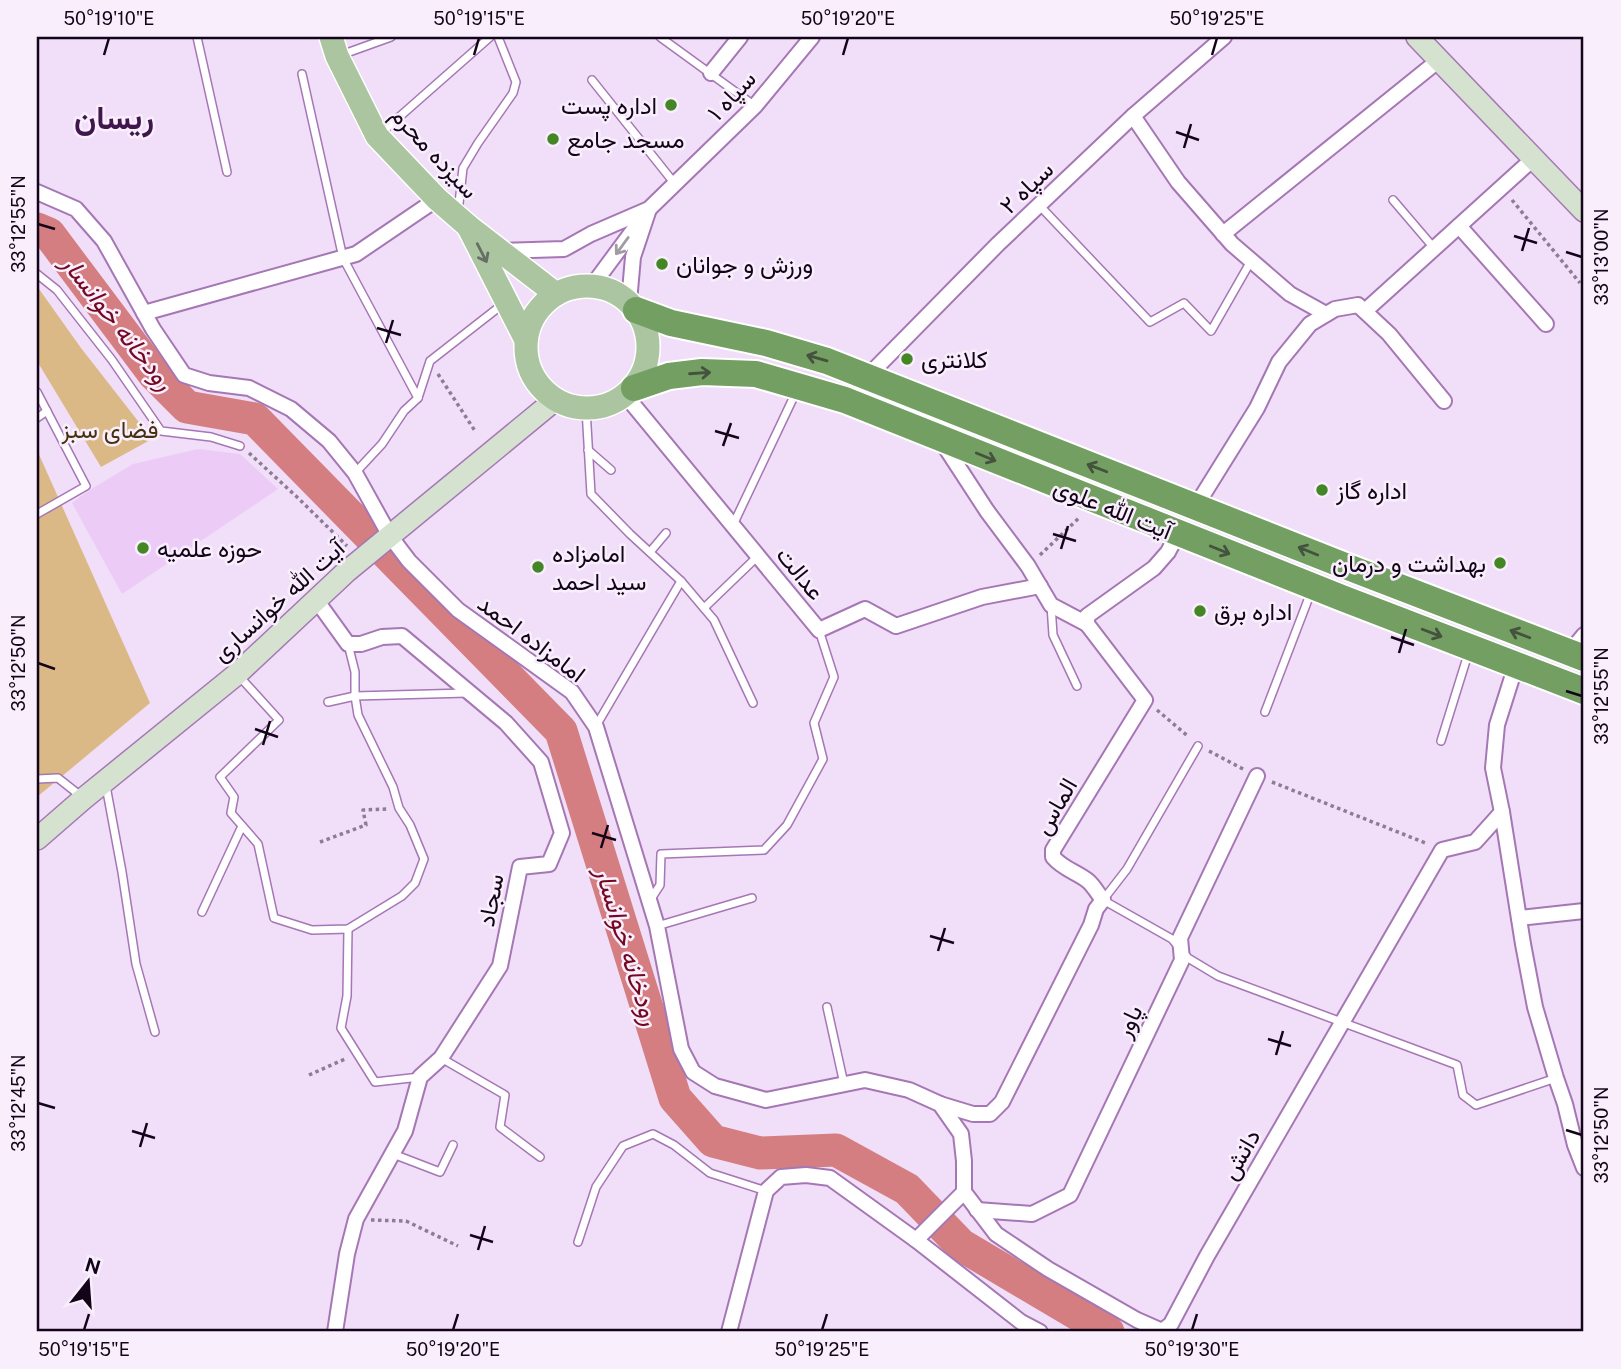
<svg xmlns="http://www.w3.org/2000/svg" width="1621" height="1369" viewBox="0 0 1621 1369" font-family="'Public Sans',Vazirmatn,sans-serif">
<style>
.built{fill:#ecccf7}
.green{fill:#dbb986}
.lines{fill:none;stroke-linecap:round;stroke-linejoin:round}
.river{stroke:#d47e82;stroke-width:33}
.lane-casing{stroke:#a577b4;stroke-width:10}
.street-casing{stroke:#a577b4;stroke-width:18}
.secondary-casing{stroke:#a577b4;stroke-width:24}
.primary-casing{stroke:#fff;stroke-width:26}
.highway-casing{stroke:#fff;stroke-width:30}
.path{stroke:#8d7c93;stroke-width:3.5;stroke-dasharray:3.5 3.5;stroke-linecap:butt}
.lane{stroke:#fff;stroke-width:7}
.street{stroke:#fff;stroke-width:14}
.secondary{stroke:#d5e2d0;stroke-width:21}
.primary{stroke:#abc5a1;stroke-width:23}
.highway{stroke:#739f62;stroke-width:26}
.oneway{stroke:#a19ba3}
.oneway2{stroke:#676e64}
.oneway3{stroke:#44523e}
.ticks{fill:none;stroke:#140419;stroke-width:2.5}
.poi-dot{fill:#448526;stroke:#f9effc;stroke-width:2.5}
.labels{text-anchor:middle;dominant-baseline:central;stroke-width:5;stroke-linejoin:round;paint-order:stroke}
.street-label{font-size:24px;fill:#140419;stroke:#f9effc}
.poi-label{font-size:24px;fill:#140419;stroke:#f9effc;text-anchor:start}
.park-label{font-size:24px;fill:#453111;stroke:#f9effc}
.water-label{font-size:26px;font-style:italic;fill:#740821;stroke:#f9effc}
.district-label{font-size:32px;font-weight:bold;fill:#40174c;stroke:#f9effc}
.neatline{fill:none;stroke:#140419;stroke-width:2.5}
.ticks-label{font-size:18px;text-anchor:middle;fill:#140419}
</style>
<rect width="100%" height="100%" fill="#f1def8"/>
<!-- built -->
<path class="built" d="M198,449L240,454L278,489L122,594L72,503L88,491L133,464Z"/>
<!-- green -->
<g class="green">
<path d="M37,288L39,289L81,348L152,439L101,467L37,361Z"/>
<path d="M37,450L150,703L37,797Z"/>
</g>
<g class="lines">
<!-- river -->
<path class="river" d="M37,229L49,234L154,374L187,407L255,419L561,731L675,1098L713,1141L760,1153L836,1150L907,1189L961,1245L1108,1332"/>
<!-- lane casing -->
<g class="lane-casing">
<g id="lane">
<path d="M197,37L227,172"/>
<path d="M660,37L755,106"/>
<path d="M341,55L391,37"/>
<path d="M302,74L343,258L418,398"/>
<path d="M592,80L675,184"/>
<path d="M381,133L490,37"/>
<path d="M1393,200L1434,248"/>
<path d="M1039,205L1150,322L1184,303L1211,331L1251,261"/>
<path d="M458,212L463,168L478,143L513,93L516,82L498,37"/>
<path d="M37,274L57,290L112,360L161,431L211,437L240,446"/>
<path d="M37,392L86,486L37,514"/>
<path d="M586,409L591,494L630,534L681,581L714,620L753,703"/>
<path d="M37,418L47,411"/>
<path d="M588,450L611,470"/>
<path d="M355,473L382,444L404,411L418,398L430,361L503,304"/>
<path d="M733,525L797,390"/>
<path d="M650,552L666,533"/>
<path d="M1051,605L1053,635L1077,686"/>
<path d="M704,608L758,556"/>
<path d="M239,676L279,720L220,777L234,797L231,813L258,844L274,918L312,930L348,929L402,896L415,883L424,859L410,825L399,808L393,787L358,715L355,696V672L348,644"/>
<path d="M328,702L355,696L467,693"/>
<path d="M1265,712L1311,592"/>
<path d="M596,726L681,581"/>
<path d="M1441,741L1469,651"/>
<path d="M1198,746L1127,869L1103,900L1172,939L1188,958L1218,976L1457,1065L1463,1095L1476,1105L1556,1078"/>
<path d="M37,779L58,778L82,797"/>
<path d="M106,786L122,872L136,964L155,1032"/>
<path d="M649,902L660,885L661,854L764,850L787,825L823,759L814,723L834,677L819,630"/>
<path d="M202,912L242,826"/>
<path d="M657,926L752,898"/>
<path d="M348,929L347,996L341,1028L375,1082L420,1077"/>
<path d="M827,1007L844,1084"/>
<path d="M441,1058L505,1095L500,1127L540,1157"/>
<path d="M393,1154L440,1172L453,1145"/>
<path d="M578,1242L596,1187L623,1146L653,1134L674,1145L710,1173L766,1191"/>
</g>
</g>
<!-- street casing -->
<g class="street-casing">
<g id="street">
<path d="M711,73L740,37"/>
<path d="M1133,116L1178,182L1232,244L1290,294L1326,314"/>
<path d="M37,192L76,209L104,241L153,329L184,375L209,383L249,388L291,409L329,441L355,473L390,536L409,561L458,610L572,692L596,727L657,926L681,1049L693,1072L715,1086L766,1100L865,1080L909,1090L940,1104L961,1134L964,1161V1192"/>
<path d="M1459,226L1546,324"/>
<path d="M1223,234L1439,60"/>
<path d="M502,251L564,249L591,234L649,209L755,106L812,37"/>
<path d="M592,286L649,209L633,257L629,302"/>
<path d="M1365,311L1534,158"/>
<path d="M144,313L356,254L437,199"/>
<path d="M867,377L998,244L1133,116L1224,37"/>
<path d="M626,396L819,630L865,609L896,626L982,597L1040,586"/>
<path d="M942,442L987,511L1028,566L1051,605L1087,624"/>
<path d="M1196,506L1257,408L1279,362L1310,324L1335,309L1358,305L1389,334L1444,401"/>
<path d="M317,601L348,644H361L382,637L402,636L506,723L541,762L562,833L549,864L520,867L500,966L441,1058L420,1077L405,1131L356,1219L347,1254L335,1332"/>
<path d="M1570,652L1584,635"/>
<path d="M1516,665L1497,725L1493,768L1502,812L1523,944L1535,1007L1556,1078L1565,1104L1575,1145L1584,1168"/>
<path d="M1519,918L1584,911"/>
<path d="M940,1104L973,1114H990L1002,1102L1091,925L1096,909L1103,900C1098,894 1094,886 1088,881C1077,872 1063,869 1053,857V850L1145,700L1087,624V616L1154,568L1168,552L1178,533"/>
<path d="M964,1192L996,1234L1048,1269L1137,1320L1162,1331L1171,1324L1207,1256L1442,850L1475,842L1502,812"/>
<path d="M977,1210L1032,1214L1070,1195L1182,960L1180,938L1257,776"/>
<path d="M916,1240L964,1192"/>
<path d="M729,1332L766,1191L781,1177L806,1175L830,1178L916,1240L1021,1322L1040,1332"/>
</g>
</g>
<!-- secondary casing -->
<g class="secondary-casing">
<g id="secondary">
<path d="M1417,37L1584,211"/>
<path d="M37,839L83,799L237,674L346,572L555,400"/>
</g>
</g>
<!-- primary casing -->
<g class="primary-casing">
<g id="primary">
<path d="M331,37L337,56L377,136L437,199L468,226"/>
<circle cx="587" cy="347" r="61"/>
<path d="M526,340L468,226L556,294"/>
</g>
</g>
<!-- highway casing -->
<g class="highway-casing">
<g id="highway">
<path d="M636,310L671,323L766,343L827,361L1358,571L1584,658"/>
<path d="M634,388L669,376L702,372L756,374L845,400L1342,598L1584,691"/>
</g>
</g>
<!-- path -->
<g class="path">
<path d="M1512,200L1580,283"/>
<path d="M438,374L475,431"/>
<path d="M249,453L297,497L347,546"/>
<path d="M1040,555L1080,517"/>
<path d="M1157,710L1189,737"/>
<path d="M1209,751L1243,769"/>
<path d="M1272,782L1428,844"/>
<path d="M320,842L366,825L363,810L387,809"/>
<path d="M309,1075L345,1059"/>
<path d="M371,1220L406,1221L458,1246"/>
</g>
<!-- lane -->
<use href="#lane" class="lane"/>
<!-- street -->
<use href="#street" class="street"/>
<!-- secondary -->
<use href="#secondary" class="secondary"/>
<!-- primary -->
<use href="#primary" class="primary"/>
<!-- highway -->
<use href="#highway" class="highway"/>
</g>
<!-- one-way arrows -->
<defs><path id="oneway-shaft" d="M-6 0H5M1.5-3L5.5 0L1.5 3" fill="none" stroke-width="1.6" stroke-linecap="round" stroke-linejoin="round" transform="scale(1.75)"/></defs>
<use class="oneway" href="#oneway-shaft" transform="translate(622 246) rotate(126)"/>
<use class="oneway2" href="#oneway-shaft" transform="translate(482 253) rotate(63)"/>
<g class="oneway3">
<use href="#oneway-shaft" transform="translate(817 358) rotate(-164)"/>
<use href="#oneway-shaft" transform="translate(700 373) rotate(-4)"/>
<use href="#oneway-shaft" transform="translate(986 457) rotate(22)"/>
<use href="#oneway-shaft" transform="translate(1097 468) rotate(-159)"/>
<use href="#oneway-shaft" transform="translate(1220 550) rotate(22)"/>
<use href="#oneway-shaft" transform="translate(1308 551) rotate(-158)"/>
<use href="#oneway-shaft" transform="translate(1432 633) rotate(21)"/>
<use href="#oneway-shaft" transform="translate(1520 634) rotate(-159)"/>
</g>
<!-- ticks -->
<path class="ticks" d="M104,55L109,38M474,55L479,38M843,55L848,38M1212,55L1217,38M1176,132L1199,140M1184,148L1191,124M38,224L55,229M1514,236L1537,243M1522,251L1529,228M1566,252L1582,257M377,328L401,335M386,343L393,320M715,431L739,438M723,446L731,423M1053,534L1076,541M1061,549L1068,526M1391,637L1414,645M1399,653L1406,629M38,663L55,669M1566,691L1582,696M255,729L278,737M263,745L270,721M592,833L616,840M601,848L608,825M930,936L954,943M938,951L945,928M1268,1039L1291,1046M1276,1055L1283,1031M38,1103L55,1108M1566,1130L1582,1135M132,1131L155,1138M140,1147L147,1123M470,1235L493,1242M478,1250L485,1226M84,1330L89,1314M453,1330L458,1314M822,1330L827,1314M1192,1330L1197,1314"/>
<!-- markers -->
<g class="poi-dot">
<circle cx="671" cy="105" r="7"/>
<circle cx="553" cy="139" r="7"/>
<circle cx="662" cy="264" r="7"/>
<circle cx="907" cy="359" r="7"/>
<circle cx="1322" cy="490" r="7"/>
<circle cx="143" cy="548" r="7"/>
<circle cx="1500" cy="563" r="7"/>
<circle cx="538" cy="567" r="7"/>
<circle cx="1200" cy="611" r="7"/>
</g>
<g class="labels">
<!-- street labels -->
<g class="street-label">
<text transform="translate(731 95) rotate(-47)">سپاه ۱</text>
<text transform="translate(435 152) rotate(47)">سیزده محرم</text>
<text transform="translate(1026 187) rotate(-44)">سپاه ۲</text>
<text transform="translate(1113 508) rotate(22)">آیت الله علوی</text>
<text transform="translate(801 573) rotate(51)">عدالت</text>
<text transform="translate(278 600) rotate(-42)">آیت الله خوانساری</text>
<text transform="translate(532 638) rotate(37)">امامزاده احمد</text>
<text transform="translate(1055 806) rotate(-60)">الماس</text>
<text transform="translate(490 900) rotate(-79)">سجاد</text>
<text transform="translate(1128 1021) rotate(-65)">پاور</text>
<text transform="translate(1240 1154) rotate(-60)">دانش</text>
</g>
<!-- poi labels -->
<g class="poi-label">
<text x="657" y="105" text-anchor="end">اداره پست</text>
<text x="567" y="139">مسجد جامع</text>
<text x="676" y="264">ورزش و جوانان</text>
<text x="921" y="359">کلانتری</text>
<text x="1336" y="490">اداره گاز</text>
<text x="157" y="548">حوزه علمیه</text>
<text x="552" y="553">امامزاده<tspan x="552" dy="28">سید احمد</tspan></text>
<text x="1486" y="563" text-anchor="end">بهداشت و درمان</text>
<text x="1214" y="611">اداره برق</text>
</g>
<!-- park labels -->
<g class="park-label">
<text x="110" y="429">فضای سبز</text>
</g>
<!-- water labels -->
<g class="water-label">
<text transform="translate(118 322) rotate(52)">رودخانه خوانسار</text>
<text transform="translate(628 946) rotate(73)">رودخانه خوانسار</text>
</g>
<!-- district labels -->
<g class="district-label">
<text x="114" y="117">ریسان</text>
</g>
</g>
<!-- border -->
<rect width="1621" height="1369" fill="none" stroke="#f9effc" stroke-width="77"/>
<!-- north arrow -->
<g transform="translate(88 1282) rotate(17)" stroke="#f9effc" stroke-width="5" paint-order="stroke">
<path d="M0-5L12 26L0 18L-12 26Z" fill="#140419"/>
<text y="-10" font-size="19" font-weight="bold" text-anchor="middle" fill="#140419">N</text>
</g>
<rect x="38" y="38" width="1544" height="1292" class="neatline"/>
<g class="ticks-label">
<text x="109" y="25">50°19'10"E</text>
<text x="479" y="25">50°19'15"E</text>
<text x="848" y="25">50°19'20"E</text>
<text x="1217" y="25">50°19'25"E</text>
<text transform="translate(19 224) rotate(-90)" y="6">33°12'55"N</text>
<text transform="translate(1602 257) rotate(-90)" y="6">33°13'00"N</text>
<text transform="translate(19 663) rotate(-90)" y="6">33°12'50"N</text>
<text transform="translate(1602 696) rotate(-90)" y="6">33°12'55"N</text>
<text transform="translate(19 1103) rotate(-90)" y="6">33°12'45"N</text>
<text transform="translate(1602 1135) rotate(-90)" y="6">33°12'50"N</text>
<text x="84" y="1356">50°19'15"E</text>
<text x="453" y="1356">50°19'20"E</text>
<text x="822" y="1356">50°19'25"E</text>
<text x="1192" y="1356">50°19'30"E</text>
</g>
</svg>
